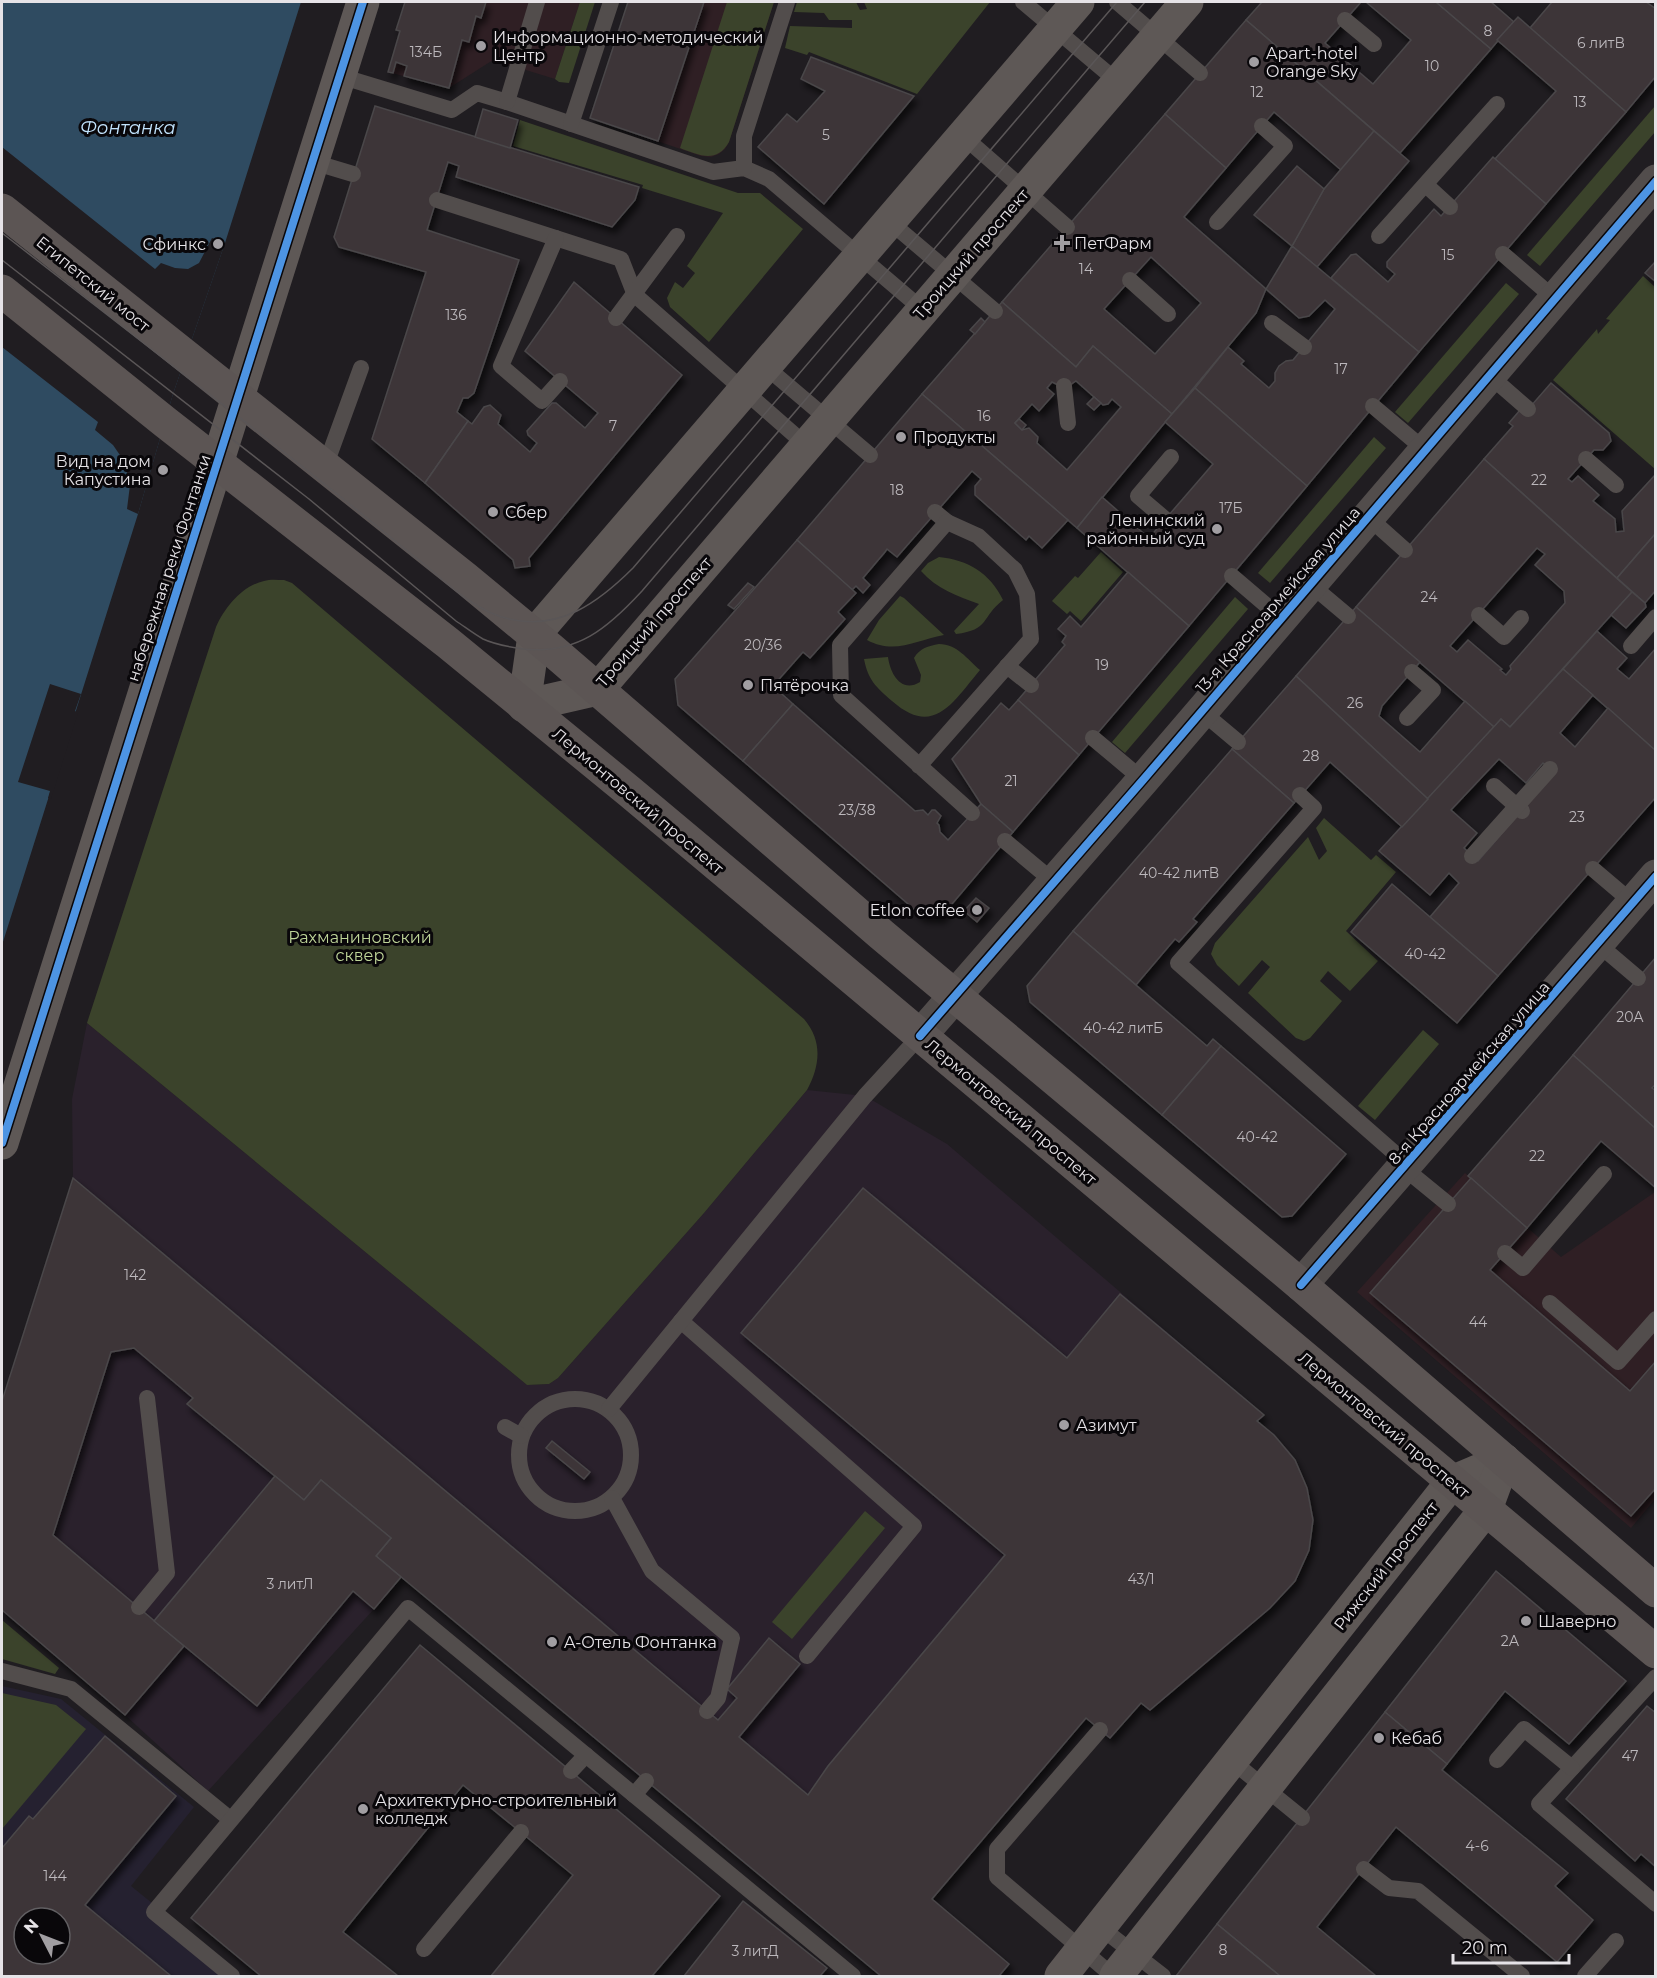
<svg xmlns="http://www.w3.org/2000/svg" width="1657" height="1978" viewBox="0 0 1657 1978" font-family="Montserrat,sans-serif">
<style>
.built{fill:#2a212c}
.industrial{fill:#252130;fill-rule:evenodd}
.education{fill:#2f1f24}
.green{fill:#3b432b}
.water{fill:#2f4b61}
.pier{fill:#201d21}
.building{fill:#3d3539;stroke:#4a4749;stroke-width:1.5;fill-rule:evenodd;filter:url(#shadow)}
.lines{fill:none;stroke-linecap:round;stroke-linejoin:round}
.lane{stroke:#524d4c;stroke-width:16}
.street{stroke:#524d4c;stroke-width:33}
.secondary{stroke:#5e5856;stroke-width:33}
.primary{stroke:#5c5554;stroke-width:33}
.tram{stroke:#5a5657;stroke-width:1.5}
.cycleway-casing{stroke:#09070a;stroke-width:11}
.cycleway{stroke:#4d94e3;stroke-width:8}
.poi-dot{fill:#a19ea2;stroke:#09070a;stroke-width:2}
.labels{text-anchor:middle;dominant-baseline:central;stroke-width:6;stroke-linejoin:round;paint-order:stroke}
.number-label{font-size:14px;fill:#bcb8bc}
.poi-label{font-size:16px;fill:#e6e3e7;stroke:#09070a;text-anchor:start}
.street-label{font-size:16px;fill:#e6e3e7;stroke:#09070a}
.park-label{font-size:16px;fill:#bfd599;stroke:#09070a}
.water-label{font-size:18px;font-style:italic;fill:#c2e4fe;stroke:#09070a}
</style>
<defs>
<filter id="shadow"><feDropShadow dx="3.5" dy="6" stdDeviation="3" flood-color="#0009"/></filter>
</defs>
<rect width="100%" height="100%" fill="#201d21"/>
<!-- built -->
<path class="built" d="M87,1023L527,1385L549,1384L558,1378L704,1213L807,1090L865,1096L947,1144L1264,1415L1258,1421L1274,1435L1295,1460L1307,1488L1313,1520L1295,1581L1270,1608L1236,1637L1198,1667L1141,1703L1110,1738L1086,1718L932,1899L1009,1964L999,1976H881L401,1577L374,1609L208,1791L125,1715L2,1610V1401L73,1178L72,1099Z"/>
<!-- industrial -->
<path class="industrial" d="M2,1686L61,1699L194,1807L131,1886L242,1976H2ZM24,1918H60V1954H24Z"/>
<!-- education -->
<g class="education">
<path d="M405,2H580L555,79L493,60L449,88L388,72L400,32L396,30Z"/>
<path d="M628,2H774L729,142L725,149L719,154L711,157L701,156L590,118Z"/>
<path d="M1465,1173L1561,1257L1655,1192V1499L1631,1528L1357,1292Z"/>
</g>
<!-- green -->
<g class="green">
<path d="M580,2H595L569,83L559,82L555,79Z"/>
<path d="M727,2H774L729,142C717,164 698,155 680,148Z"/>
<path d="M797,2H856L860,10L867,9L864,2H990L917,94L809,52L807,55L785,48L790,26L852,28V20H829L824,13L794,12Z"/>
<path d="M1655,106V132L1540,266L1527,255Z"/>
<path d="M520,120L738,193H760L803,229L709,342L670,307L667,298L675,282L683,288L695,273L687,266L723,213L642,188L643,185L513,146Z"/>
<path d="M1643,276L1655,287V469L1553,380L1597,329L1598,334L1610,320L1606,319Z"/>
<path d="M1506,283L1519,294L1408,423L1395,412Z"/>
<path d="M1374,437L1386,448L1270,583L1258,573Z"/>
<path d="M1101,552L1123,572L1081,621L1070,611L1067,614L1052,601L1075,576L1078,578Z"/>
<path d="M939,557C968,560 990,573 1003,600C981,617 990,630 956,634L954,631L979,604C957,596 937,589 921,571L928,563Z"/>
<path d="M284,580L292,583L804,1019C823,1041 820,1066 807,1090L704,1213L558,1378L549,1384L527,1385L87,1023L216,627C225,607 242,586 264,581C270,579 278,580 284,580Z"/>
<path d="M900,596L904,598L944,635C916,640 895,655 867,640L879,620Z"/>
<path d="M1235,597L1248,609L1125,753L1112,742Z"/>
<path d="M939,644C957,644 967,659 980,670C953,702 934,738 892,701C876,687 868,680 864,659L888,657C890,673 901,694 920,682L921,675L914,658C920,648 928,646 939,644Z"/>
<path d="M1324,818L1371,860L1376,855L1396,872L1346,931L1378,961L1350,991L1328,971L1320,981L1342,1001L1310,1038L1304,1041L1296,1038L1248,993L1270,967L1262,960L1239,986L1217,965L1211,954L1215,943L1308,837L1319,860L1327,851L1316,828Z"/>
<path d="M1423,1030L1439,1044L1375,1120L1358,1106Z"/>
<path d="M865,1511L885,1528L792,1639L772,1622Z"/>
<path d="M2,1620L59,1668L55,1674L2,1659Z"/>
<path d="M2,1693L56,1705L86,1729L2,1829Z"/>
</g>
<!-- water -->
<path class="water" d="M2,2H301L225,243L173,394L138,514L2,945Z"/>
<!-- pier -->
<g class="pier">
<path d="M2,147L155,269L161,263L175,268L188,269L199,263L212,238L225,243L173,394L138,514L127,509L130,485L124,461L113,445L95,430L98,422L2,347Z"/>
<path d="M50,684L81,694L75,711L78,713L51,799L48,798L50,791L18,782Z"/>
</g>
<!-- building -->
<g class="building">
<path d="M405,2H486L481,18L476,16L469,42L462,40L449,88L404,76L407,66L396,62L393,73L388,72L400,31L396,30Z"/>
<path d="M628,2H704L658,141L590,118Z"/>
<path d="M1262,2H1361L1325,43L1373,84L1411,40L1366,2H1436L1491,49L1400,153L1246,20Z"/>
<path d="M1436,2H1491L1514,22L1491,49Z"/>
<path d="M1552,2H1646L1656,9V76L1626,112L1530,28Z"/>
<path d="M1518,17L1626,112L1546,204L1495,159L1556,91L1497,40Z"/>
<path d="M1246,20L1374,131L1341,170L1274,112L1226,168L1165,114Z"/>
<path d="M811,57L914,96L824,204L758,147L787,114L797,122L825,91L801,79Z"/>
<path d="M375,106L639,187L635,200L612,227L456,177L459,166L448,162L427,230L519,260L474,393L468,398H463L457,412L468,421L425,483L372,439L426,272L339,247L334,237Z"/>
<path d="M483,109L518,120L510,148L475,137Z"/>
<path d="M1165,114L1226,168L1184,217L1266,289L1256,313L1172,414L1093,346L1076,367L1002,302ZM1151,257L1201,303L1155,354L1104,309Z"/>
<path d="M1374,131L1409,161L1317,267L1292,246L1324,189Z"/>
<path d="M1493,157L1546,204L1419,352L1331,278L1351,255L1356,254L1388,282L1395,274L1387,267V262L1434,209L1441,216Z"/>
<path d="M1297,166L1324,189L1292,246L1254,215Z"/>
<path d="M1292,246L1419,352L1307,486L1195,388L1228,347L1244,361L1241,364L1269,388L1275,381V373L1279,366L1286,361L1293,360L1335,309L1325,300L1309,316L1299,318L1266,289Z"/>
<path d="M1656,261V282L1645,273Z"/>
<path d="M574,282L682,375L529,558L530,566L515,568L513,560L425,483L468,421L472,424L484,407L490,405L501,415L498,424L530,452L537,443L528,435L527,431L552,403H556L585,428L598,413L525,351Z"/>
<path d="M1002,302L1076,367L1093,346L1172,414L1077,528L922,394ZM1076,381L1103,405L1108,404L1112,399L1121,407L1067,470L1037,443L1038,437L1029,428L1022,430L1015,423L1032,404L1039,411L1054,394L1047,388L1052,382L1058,385H1070Z"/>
<path d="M981,318L985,322L975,334L970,330Z"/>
<path d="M1551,383L1609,433L1611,441L1603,450H1594L1568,479L1572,482L1578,476L1599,495L1593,501L1615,519L1616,532L1624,531L1622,511L1656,474V533L1617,578L1484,459L1513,426L1509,423L1520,410L1524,414Z"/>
<path d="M1195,388L1307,486L1189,626L1077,528L1102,497L1149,538L1213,464L1165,422Z"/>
<path d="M922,394L1068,520L1042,548L1029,536L1026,540L975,495V486L981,479L972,471L897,557L887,549L885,552L863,578L870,585L863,593L856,586L852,590L797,540Z"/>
<path d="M1094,397L1101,403L1094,410L1087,404Z"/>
<path d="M1019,419L1026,425L1022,430L1015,423Z"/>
<path d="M1484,459L1632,592L1510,727L1501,719L1494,727L1356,607ZM1537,548L1545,554L1535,565L1564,591L1565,603L1510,666L1511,669L1506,675L1500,670L1502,669L1468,640L1457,652L1450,646Z"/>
<path d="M1656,533V590L1645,603L1617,578Z"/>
<path d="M797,540L856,593L838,612L845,619L810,658L803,652L773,686L793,704L743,761L678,705L675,679Z"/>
<path d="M1128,572L1189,626L1079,755L1018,700L1065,645L1062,642L1066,636L1058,629L1070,616L1081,627Z"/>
<path d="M748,583L754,587L734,609L728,605Z"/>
<path d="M1632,592L1645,603L1646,607L1626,628L1611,615Z"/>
<path d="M1356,607L1420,662L1382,706L1379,716L1420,752L1465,701L1494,727L1428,799L1296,676Z"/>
<path d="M1597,631L1627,658L1617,669L1629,679L1656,648V751L1563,669Z"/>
<path d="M1563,669L1593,695L1560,733L1575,747L1608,708L1656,751V797L1498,976L1430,917L1459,883L1449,873L1430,895L1379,851L1501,719L1510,727ZM1499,759L1526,783L1543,763L1554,773L1478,861L1464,848L1477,833L1451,810Z"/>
<path d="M1296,676L1428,799L1402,827L1330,762L1294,803L1232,749Z"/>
<path d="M1018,700L1079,755L1013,832L981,804L952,759L1001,703L1009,710Z"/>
<path d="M793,704L915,811L923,810L928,815L932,810H935L941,816L937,823L939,825L940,832L948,840L981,804L1013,832L941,917L922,916L743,761Z"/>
<path d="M1232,749L1294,803L1193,919L1197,922L1179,942L1175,939L1136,985L1073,931Z"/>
<path d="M1392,884L1498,976L1457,1023L1351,932Z"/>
<path d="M976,898L989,908L977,922L964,911Z"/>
<path d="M1073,931L1207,1046L1213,1039L1221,1046L1162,1115L1030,1002L1027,986Z"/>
<path d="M1656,957V1084L1652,1088L1656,1091V1129L1573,1055Z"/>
<path d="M1221,1046L1346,1154L1292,1216L1282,1217L1162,1115Z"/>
<path d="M1573,1055L1656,1129V1188L1601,1141L1527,1228L1468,1176Z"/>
<path d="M73,1178L718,1720L737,1698L727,1689L769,1638L783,1650L800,1664L739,1737L808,1795L828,1766L1005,1555L741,1333L863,1188L1067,1358L1120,1294L1264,1415L1257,1421L1274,1435L1295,1460L1307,1488L1313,1520L1309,1550L1295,1581L1270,1608L1150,1710L1141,1703L1110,1738L1086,1718L932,1899L1009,1964L999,1976H881L376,1556L391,1538L321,1480L304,1500L187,1404L193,1398L134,1348L111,1352L53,1535L184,1646L125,1715L2,1610V1401Z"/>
<path d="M1471,1178L1527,1228L1490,1270L1630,1391L1656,1361V1488L1631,1516L1370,1293Z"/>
<path d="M552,1441L590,1472L584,1479L546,1448Z"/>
<path d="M275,1476L304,1500L321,1480L391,1538L376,1556L401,1577L374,1609L353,1591L257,1706L154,1621Z"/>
<path d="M1496,1571L1626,1681L1569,1744L1505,1691L1447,1764L1385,1712Z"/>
<path d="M420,1645L720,1896L652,1976H491L573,1875L463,1785L343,1932L398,1976H261L191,1918Z"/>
<path d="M1647,1706L1656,1713V1867L1641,1854L1635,1861L1566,1799Z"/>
<path d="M1385,1712L1447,1764L1442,1770L1568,1873L1555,1886L1593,1920L1557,1962L1396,1827L1317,1927L1376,1976H1280L1217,1924Z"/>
<path d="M105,1736L176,1796L85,1905L171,1976H2V1848L29,1816L33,1819ZM24,1918H60V1954H24Z"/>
<path d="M743,1901L827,1968L820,1976H684Z"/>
<path d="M1217,1924L1280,1976H1176Z"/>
</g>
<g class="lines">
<!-- lane -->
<g class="lane">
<path d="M1023,2L1118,82"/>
<path d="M1117,2L1200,73"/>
<path d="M1345,20L1374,44"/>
<path d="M340,76L452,110L477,93L507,102L713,172L744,168L769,179L923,310"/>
<path d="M507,102L537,2"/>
<path d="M571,124L611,2"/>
<path d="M963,136L1067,227"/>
<path d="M313,162L353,174"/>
<path d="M744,168V136L787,2"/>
<path d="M1426,185L1450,207"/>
<path d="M437,200L621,259L635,295L806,445"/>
<path d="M889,221L995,311"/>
<path d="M1217,222L1285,146L1262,126"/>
<path d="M1379,236L1497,104"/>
<path d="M556,238L501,366L542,401L560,381"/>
<path d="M1503,254L1555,299"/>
<path d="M1130,280L1168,314"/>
<path d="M616,318L677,236"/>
<path d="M1272,323L1304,347"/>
<path d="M765,366L870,455"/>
<path d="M1489,375L1528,409"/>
<path d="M1064,386L1068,423"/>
<path d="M1373,406L1425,450"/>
<path d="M1586,459L1616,485"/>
<path d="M325,467L361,368"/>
<path d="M935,512L947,522"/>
<path d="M1368,517L1405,550"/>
<path d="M1165,519L1138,496L1171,457"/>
<path d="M1232,576L1281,618"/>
<path d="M1310,584L1348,616"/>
<path d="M1479,615L1504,637L1521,618"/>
<path d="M1631,646L1656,617"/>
<path d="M1007,666L1031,685"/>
<path d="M1201,711L1238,742"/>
<path d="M1407,718L1433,690L1412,672"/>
<path d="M1093,738L1143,780"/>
<path d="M919,766L1031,639L1027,594L1015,570L978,536L947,522L840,645L841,695L972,813"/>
<path d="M1494,786L1522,811"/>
<path d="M1300,795L1314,808L1178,963L1407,1164"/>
<path d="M1005,841L1054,882"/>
<path d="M1472,856L1550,769"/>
<path d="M1593,869L1633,903"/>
<path d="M1598,944L1638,978"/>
<path d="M1404,1168L1448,1204"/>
<path d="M1505,1253L1523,1268L1604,1174"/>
<path d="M1550,1303L1618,1362L1656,1319"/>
<path d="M681,1321L914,1526L807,1656"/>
<circle cx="575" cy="1455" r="56"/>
<path d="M609,1409L865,1096L920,1036"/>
<path d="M505,1427L521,1436"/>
<path d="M612,1498L652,1571L732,1638L718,1698L707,1711"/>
<path d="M139,1607L167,1573L147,1398"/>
<path d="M2,1671L71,1689L230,1819"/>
<path d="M1656,1677L1539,1804L1656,1904"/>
<path d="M1100,1730L997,1849V1877L1113,1976"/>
<path d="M1497,1760L1524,1729L1572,1768"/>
<path d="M1232,1761L1302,1818"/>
<path d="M571,1771L586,1755"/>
<path d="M634,1795L646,1781"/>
<path d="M1364,1869L1389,1888L1418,1891L1522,1976"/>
<path d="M1100,1927L1163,1976"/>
<path d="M424,1949L521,1832"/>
<path d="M232,1976L154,1912L408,1608L853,1976"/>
<path d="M1585,1976L1616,1941"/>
</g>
<!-- street -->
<g class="street">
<path d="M920,1036L1143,780L1656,181"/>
<path d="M1301,1285L1656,876"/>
</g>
<!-- secondary -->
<g class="secondary">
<path d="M1078,2L534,635L524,706L598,689L1187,2"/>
<path d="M2,1143L363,2"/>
<path d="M1061,1976L1452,1482L1504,1460"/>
<path d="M1116,1976L1486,1509L1504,1460"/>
</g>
<!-- primary -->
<g class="primary">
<path d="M2,210L465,578L552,650L882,935L1301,1285L1656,1591"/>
<path d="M2,291L165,422L448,643L630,792L1656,1652"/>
</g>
<!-- tram -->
<g class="tram">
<path d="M2,233C110,317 219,401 327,486C358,510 388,536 419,560C446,582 474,611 509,619C560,631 599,602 633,568L1117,2"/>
<path d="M2,260L309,499L456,621C465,627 474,634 483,639C496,645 509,647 523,649C577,655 608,628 642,591L1145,2"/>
</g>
<!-- cycleway casing -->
<g class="cycleway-casing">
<g id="cycleway">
<path d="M920,1036L1143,780L1656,181"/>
<path d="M2,1143L363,2"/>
<path d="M1301,1285L1656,876"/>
</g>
</g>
<!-- cycleway -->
<use href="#cycleway" class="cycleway"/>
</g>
<!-- markers -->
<g class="poi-dot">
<circle cx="481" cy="46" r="6"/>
<circle cx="1254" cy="62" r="6"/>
<path d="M1059 234h6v6h6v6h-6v6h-6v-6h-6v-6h6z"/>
<circle cx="218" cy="244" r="6"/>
<circle cx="901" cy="437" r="6"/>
<circle cx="163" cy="470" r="6"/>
<circle cx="493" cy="512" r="6"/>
<circle cx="1217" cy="529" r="6"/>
<circle cx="748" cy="685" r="6"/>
<circle cx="977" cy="910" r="6"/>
<circle cx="1064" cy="1425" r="6"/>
<circle cx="1526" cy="1621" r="6"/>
<circle cx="552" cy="1642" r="6"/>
<circle cx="1379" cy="1738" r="6"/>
<circle cx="363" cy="1809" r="6"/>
</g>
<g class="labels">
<!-- number labels -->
<g class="number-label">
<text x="1488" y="31">8</text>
<text x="1601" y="43">6 литВ</text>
<text x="426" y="52">134Б</text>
<text x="1432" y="66">10</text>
<text x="1257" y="92">12</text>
<text x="1580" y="102">13</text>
<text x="826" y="135">5</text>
<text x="1448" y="255">15</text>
<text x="1086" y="269">14</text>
<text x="456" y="315">136</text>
<text x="1341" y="369">17</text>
<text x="984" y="416">16</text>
<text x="613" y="426">7</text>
<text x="1539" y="480">22</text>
<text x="897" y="490">18</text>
<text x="1231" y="508">17Б</text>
<text x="1429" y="597">24</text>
<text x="763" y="645">20/36</text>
<text x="1102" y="665">19</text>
<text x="1355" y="703">26</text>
<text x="1311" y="756">28</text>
<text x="1011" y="781">21</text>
<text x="857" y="810">23/38</text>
<text x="1577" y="817">23</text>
<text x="1179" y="873">40-42 литВ</text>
<text x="1425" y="954">40-42</text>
<text x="1630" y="1017">20А</text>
<text x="1123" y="1028">40-42 литБ</text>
<text x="1257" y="1137">40-42</text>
<text x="1537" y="1156">22</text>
<text x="135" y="1275">142</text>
<text x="1478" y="1322">44</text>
<text x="1141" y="1579">43/1</text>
<text x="290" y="1584">3 литЛ</text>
<text x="1510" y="1641">2А</text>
<text x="1630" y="1756">47</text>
<text x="1477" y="1846">4-6</text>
<text x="55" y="1876">144</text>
<text x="1223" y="1950">8</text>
<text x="755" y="1951">3 литД</text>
</g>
<!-- poi labels -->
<g class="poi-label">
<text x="493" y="37">Информационно-методический<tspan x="493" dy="18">Центр</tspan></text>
<text x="1266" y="53">Apart-hotel<tspan x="1266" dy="18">Orange Sky</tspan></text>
<text x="1074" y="243">ПетФарм</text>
<text x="206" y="244" text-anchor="end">Сфинкс</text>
<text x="913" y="437">Продукты</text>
<text x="151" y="461" text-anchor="end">Вид на дом<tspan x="151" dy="18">Капустина</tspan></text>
<text x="505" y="512">Сбер</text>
<text x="1205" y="520" text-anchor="end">Ленинский<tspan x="1205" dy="18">районный суд</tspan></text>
<text x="760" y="685">Пятёрочка</text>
<text x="965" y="910" text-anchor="end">Etlon coffee</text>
<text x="1076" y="1425">Азимут</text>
<text x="1538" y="1621">Шаверно</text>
<text x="564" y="1642">A-Отель Фонтанка</text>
<text x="1391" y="1738">Кебаб</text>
<text x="375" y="1800">Архитектурно-строительный<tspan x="375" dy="18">колледж</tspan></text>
</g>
<!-- street labels -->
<g class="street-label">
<text transform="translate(971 254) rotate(-49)">Троицкий проспект</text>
<text transform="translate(93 284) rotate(39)">Египетский мост</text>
<text transform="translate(169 568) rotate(-72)">набережная реки Фонтанки</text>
<text transform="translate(1278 600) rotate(-49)">13-я Красноармейская улица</text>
<text transform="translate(654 622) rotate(-49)">Троицкий проспект</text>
<text transform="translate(638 801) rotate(40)">Лермонтовский проспект</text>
<text transform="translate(1469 1073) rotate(-49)">8-я Красноармейская улица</text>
<text transform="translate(1011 1112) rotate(40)">Лермонтовский проспект</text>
<text transform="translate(1384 1425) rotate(40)">Лермонтовский проспект</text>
<text transform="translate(1386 1566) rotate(-52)">Рижский проспект</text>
</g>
<!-- park labels -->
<g class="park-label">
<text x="360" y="937">Рахманиновский<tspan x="360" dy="18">сквер</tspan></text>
</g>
<!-- water labels -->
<g class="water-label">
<text x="128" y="128">Фонтанка</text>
</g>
</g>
<!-- border -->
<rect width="1657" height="1978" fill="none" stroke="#e6e3e7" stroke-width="6"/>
<!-- north arrow -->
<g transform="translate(42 1936) rotate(312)"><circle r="28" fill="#09070a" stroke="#615f62" stroke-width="1.5"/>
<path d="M0-4.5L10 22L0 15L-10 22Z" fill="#a19ea2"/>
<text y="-9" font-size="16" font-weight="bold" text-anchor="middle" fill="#e6e3e7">N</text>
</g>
<!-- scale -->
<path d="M1453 1954v9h116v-9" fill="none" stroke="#e6e3e7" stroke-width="3"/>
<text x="1462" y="1954" font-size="18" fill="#e6e3e7" stroke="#09070a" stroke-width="4.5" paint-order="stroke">20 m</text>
</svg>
